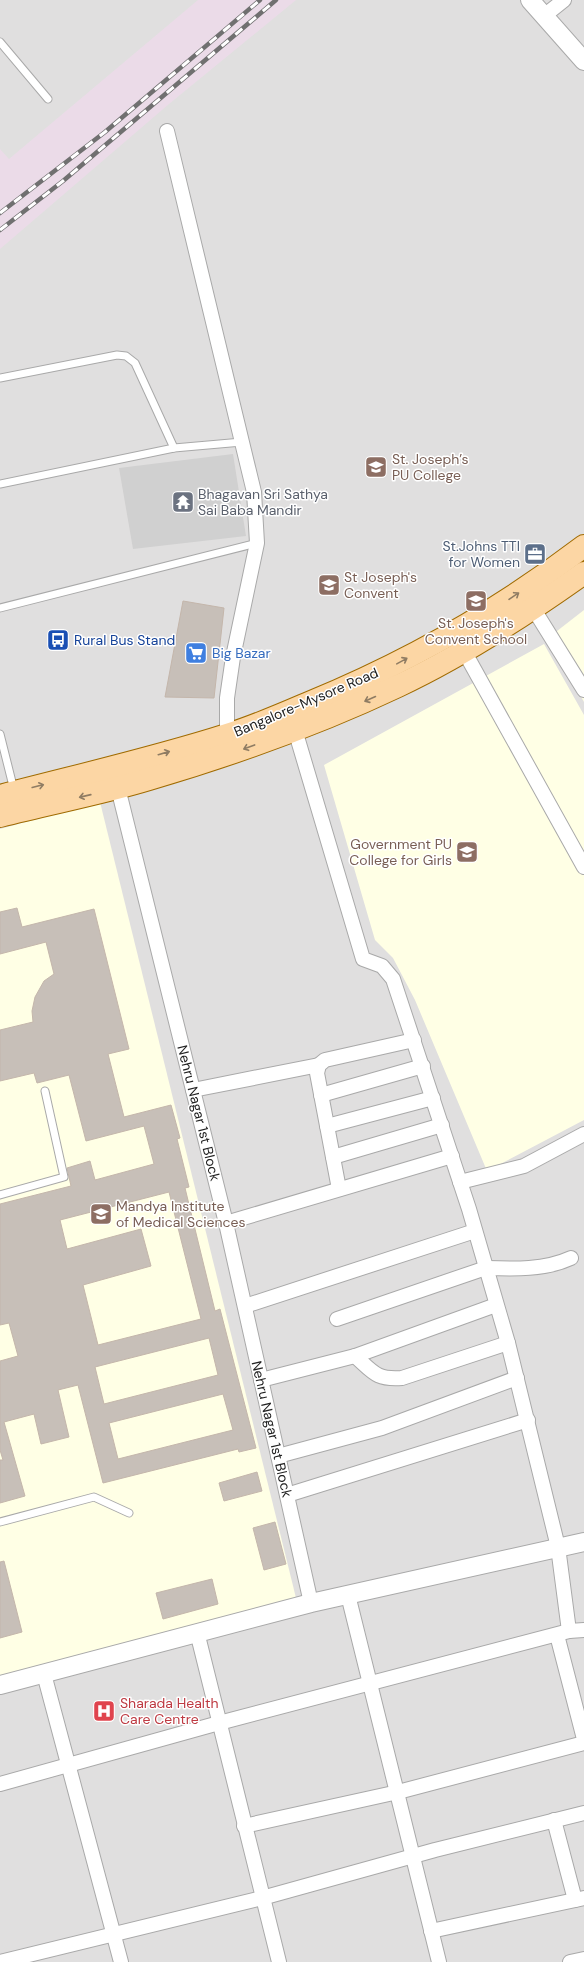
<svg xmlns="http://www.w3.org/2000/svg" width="584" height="1962" viewBox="0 0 584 1962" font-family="'DM Sans',sans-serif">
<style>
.residential{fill:#e0dfdf}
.industrial{fill:#ebdbe8}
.education{fill:#ffffe5}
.religious{fill:#d0d0d0}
.building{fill:#c7bfb8;stroke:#c4b6ab;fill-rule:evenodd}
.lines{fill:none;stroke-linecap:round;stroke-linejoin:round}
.service-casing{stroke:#a9a9a9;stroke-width:9}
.minor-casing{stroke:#a9a9a9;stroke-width:16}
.tertiary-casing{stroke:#a9a9a9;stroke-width:20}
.primary-casing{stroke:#a06b00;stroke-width:24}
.service{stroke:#fff;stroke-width:7}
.minor{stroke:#fff;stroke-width:14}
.tertiary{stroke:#fff;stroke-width:18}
.primary{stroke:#fcd6a4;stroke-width:22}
.rail-casing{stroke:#707070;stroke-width:4.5}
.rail{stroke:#fff;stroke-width:3;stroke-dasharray:9;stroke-linecap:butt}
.oneway{stroke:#8f7c63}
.labels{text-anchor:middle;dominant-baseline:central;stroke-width:3;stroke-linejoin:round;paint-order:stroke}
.education-label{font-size:14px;fill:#785e54;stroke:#fff;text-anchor:start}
.worship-label{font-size:14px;fill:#5b616d;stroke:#fff;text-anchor:start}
.service-label{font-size:14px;fill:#4e5e75;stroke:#fff;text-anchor:end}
.transit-label{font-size:14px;fill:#164399;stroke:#fff;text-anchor:start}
.shop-label{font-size:14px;fill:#366cbe;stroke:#fff;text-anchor:start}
.street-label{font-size:14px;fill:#222;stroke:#fff}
.health-label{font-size:14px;fill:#be3a42;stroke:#fff;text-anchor:start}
</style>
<rect width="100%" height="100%" fill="#f2efe9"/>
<!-- residential -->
<rect class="residential" x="0" y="0" width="584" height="1962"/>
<!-- industrial -->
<path class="industrial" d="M198,0H296L169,104L0,249V149L9,159Z"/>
<!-- education -->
<g class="education">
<path d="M584,610V702L548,638Z"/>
<path d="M544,644L584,715V1120L487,1171L415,1000L393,958L375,940L324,765Z"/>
<path d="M100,802L296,1598L0,1676V829Z"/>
</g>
<!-- religious -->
<path class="religious" d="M233,454L246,536L133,549L119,468Z"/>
<!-- building -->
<g class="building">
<path d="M183,601L224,608L214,698L165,697Z"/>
<path d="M17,908L22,927L94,909L129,1049L108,1054L124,1117L171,1105L180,1138L177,1139L189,1187L185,1188L215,1311L220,1309L256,1448L239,1452L238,1449L103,1483L78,1385L58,1390L69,1437L41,1444L34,1414L4,1422L25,1496L0,1503V1460H3L0,1450V1361L18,1356L9,1323L0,1325V1204L71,1186L67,1168L90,1161L95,1180L154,1164L144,1126L86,1141L69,1075L37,1083L34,1073L0,1081V1030L33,1022L32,1011L35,997L44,981L54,974L46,942L0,954V912ZM169,1192L201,1319L98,1345L83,1285L151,1266L141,1229L67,1249L60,1220ZM209,1338L218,1375L104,1404L95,1367ZM223,1394L233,1430L118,1459L109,1423Z"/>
<path d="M257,1472L262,1491L224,1501L219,1483Z"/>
<path d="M275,1522L286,1564L264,1570L253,1528Z"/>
<path d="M4,1561L22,1632L0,1638V1562Z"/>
<path d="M212,1579L218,1604L163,1619L156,1593Z"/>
</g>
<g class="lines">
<!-- service casing -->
<g class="service-casing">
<g id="service">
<path d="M0,42L48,99"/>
<path d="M0,378L117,355L126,356L135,363L174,448"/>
<path d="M0,484L174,448L242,442"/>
<path d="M0,608L257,543"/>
<path d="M0,734L14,790"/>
<path d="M0,1195L64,1177L45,1091"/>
<path d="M0,1522L94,1497L129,1513"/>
</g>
</g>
<!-- minor casing -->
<g class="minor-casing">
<g id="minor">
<path d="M544,16L564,0"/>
<path d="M167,131L254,492L257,543L233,657L227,698V735"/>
<path d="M533,608L584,690"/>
<path d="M464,651L584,867"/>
<path d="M295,730L363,959L382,966L393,979L469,1209L508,1343L558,1547L569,1631"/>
<path d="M118,788L226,1223L311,1603"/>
<path d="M193,1090L319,1065"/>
<path d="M321,1095L423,1066"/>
<path d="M327,1126L433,1098"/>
<path d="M333,1157L442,1125"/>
<path d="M460,1182L524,1166L584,1134"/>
<path d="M339,1189L317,1073L319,1065L325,1060L414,1040"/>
<path d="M226,1223L452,1156"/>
<path d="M245,1306L475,1231"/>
<path d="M337,1319L486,1268C514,1269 545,1270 571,1258"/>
<path d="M355,1356C373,1372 376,1380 402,1378L508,1343"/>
<path d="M261,1380L355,1356L496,1305"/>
<path d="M278,1456L382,1428L517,1378"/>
<path d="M287,1495L528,1420"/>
<path d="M348,1595L439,1962"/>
<path d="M197,1632L279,1962"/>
<path d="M557,1635L584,1739"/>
<path d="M44,1674L121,1962"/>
<path d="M0,1784L219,1723L569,1631L584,1630"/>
<path d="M554,1820L575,1900"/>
<path d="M244,1826L398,1792L584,1743"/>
<path d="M431,1931L584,1898"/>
<path d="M0,1962L262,1898L435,1850L584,1813"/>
<path d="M570,1962L584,1959"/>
</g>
</g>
<!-- tertiary casing -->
<g class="tertiary-casing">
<g id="tertiary">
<path d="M530,0L584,61"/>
<path d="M0,1685L311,1603L584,1542"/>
</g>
</g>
<!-- primary casing -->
<g class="primary-casing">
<g id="primary">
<path d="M0,796C76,776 152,759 227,735C256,726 283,714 311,702C408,662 500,610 584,546"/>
<path d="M0,816C50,803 100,794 149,779C234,754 318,724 398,686C464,655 525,615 584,573"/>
</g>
</g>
<!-- service -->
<use href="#service" class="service"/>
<!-- minor -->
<use href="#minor" class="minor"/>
<!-- tertiary -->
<use href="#tertiary" class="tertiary"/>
<!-- primary -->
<use href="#primary" class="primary"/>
<!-- rail casing -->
<g class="rail-casing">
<g id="rail">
<path d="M0,213L105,132L260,0"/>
<path d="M0,230L63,181L276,0"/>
</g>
</g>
<!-- rail -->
<use href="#rail" class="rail"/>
</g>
<!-- one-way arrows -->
<defs><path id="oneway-shaft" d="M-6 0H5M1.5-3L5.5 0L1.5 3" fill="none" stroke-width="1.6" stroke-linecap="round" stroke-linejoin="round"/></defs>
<g class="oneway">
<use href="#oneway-shaft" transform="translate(514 596) rotate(-34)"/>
<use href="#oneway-shaft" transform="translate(402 661) rotate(-29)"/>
<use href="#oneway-shaft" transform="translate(370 699) rotate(156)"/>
<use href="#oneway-shaft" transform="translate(249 747) rotate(160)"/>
<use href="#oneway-shaft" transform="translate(164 753) rotate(-16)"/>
<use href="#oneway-shaft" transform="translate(38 786) rotate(-14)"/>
<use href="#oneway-shaft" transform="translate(85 796) rotate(167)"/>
</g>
<!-- icons -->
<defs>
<g id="university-square" transform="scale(1.15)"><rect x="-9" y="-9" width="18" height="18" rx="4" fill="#8d6e63" stroke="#fff"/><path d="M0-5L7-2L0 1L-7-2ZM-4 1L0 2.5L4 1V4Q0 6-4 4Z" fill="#fff"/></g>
<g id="temple-square" transform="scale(1.15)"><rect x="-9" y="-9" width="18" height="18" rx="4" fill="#6b7280" stroke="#fff"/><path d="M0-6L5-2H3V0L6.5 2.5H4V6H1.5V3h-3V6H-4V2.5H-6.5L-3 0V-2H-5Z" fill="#fff"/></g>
<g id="office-square" transform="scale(1.15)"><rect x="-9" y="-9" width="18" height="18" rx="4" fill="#5c6f8a" stroke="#fff"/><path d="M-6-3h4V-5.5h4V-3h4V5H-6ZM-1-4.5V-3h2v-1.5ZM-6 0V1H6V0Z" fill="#fff"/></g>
<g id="school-square" transform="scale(1.15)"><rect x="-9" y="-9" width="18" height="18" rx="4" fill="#8d6e63" stroke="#fff"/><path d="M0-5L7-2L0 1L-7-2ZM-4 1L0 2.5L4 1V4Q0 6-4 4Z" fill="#fff"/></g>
<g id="bus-square" transform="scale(1.15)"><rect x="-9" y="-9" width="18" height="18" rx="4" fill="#1a4fb4" stroke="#fff"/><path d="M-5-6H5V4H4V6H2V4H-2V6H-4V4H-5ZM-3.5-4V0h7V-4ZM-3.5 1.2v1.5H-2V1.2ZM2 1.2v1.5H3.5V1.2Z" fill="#fff"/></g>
<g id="supermarket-square" transform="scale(1.15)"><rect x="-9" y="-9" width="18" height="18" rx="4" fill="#3f7fe0" stroke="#fff"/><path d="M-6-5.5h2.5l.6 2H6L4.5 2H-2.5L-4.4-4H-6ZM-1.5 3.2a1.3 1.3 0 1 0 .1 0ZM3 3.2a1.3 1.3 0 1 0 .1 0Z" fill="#fff"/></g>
<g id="hospital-square" transform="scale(1.15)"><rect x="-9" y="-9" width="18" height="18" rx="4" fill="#e0444e" stroke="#fff"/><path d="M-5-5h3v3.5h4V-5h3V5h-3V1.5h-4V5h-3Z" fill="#fff"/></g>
</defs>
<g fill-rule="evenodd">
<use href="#university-square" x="376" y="467"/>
<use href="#temple-square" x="183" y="502"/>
<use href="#office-square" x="535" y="554"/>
<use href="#school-square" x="329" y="585"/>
<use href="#school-square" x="476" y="601"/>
<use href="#bus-square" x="58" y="640"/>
<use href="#supermarket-square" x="196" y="653"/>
<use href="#university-square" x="467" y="852"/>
<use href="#university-square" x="101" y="1214"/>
<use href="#hospital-square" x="104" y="1711"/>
</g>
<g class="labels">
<!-- education labels -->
<g class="education-label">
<text x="392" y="459">St. Joseph’s<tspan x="392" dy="16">PU College</tspan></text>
<text x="344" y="577">St Joseph's<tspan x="344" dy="16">Convent</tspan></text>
<text x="476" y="623" text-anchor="middle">St. Joseph's<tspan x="476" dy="16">Convent School</tspan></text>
<text x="452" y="844" text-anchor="end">Government PU<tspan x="452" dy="16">College for Girls</tspan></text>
<text x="116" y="1206">Mandya Institute<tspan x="116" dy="16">of Medical Sciences</tspan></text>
</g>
<!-- worship labels -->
<g class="worship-label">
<text x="198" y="494">Bhagavan Sri Sathya<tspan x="198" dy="16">Sai Baba Mandir</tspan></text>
</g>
<!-- service labels -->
<g class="service-label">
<text x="520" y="546">St.Johns TTI<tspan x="520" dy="16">for Women</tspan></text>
</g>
<!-- transit labels -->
<g class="transit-label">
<text x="74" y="640">Rural Bus Stand</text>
</g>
<!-- shop labels -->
<g class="shop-label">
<text x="212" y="653">Big Bazar</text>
</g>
<!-- street labels -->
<g class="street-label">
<text transform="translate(306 702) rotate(-23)">Bangalore-Mysore Road</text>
<text transform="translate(199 1113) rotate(76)">Nehru Nagar 1st Block</text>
<text transform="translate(272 1429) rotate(77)">Nehru Nagar 1st Block</text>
</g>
<!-- health labels -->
<g class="health-label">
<text x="120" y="1703">Sharada Health<tspan x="120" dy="16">Care Centre</tspan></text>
</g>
</g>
</svg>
